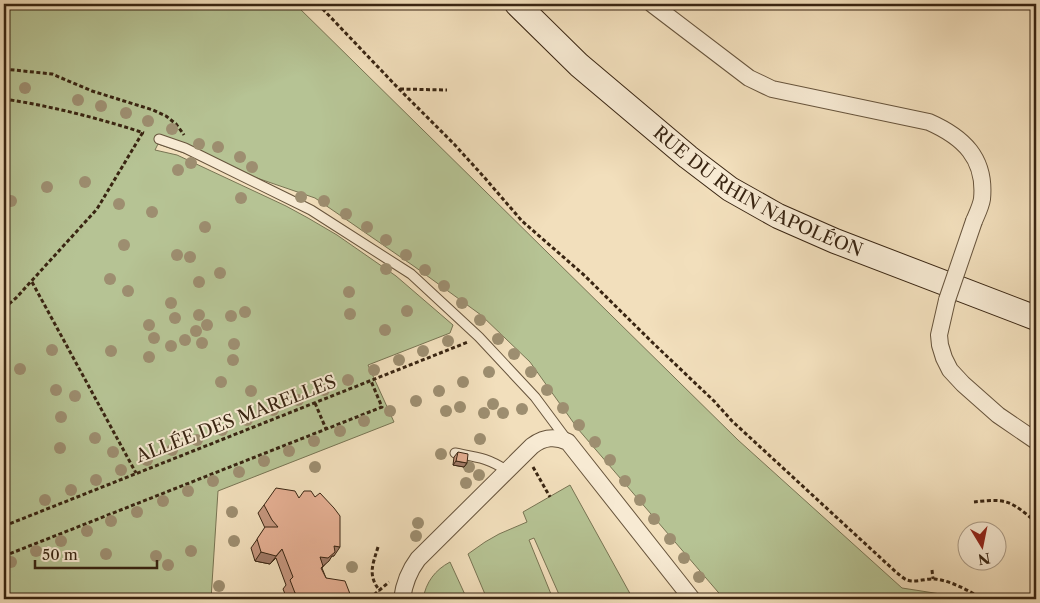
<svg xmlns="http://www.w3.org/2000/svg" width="1040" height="603" viewBox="0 0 1040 603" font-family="'Libre Caslon Text',serif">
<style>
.green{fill:#b6c394;stroke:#787453}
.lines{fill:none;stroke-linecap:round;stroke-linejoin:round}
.lane-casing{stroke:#67543c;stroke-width:11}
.street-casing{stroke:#67543c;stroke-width:18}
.secondary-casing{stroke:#392512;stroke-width:26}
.path{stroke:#392512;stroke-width:3;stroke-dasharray:4 2.5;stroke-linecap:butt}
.lane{stroke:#f7ead3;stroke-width:9}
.street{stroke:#f7ead3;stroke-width:16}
.secondary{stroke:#f7ead3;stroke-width:24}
.street-bridge-casing{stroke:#67543c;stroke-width:18;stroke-linecap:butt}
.street-bridge{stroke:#f7ead3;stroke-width:16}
.tree{fill:#9d8e70}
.wall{fill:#c5967e;stroke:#392512}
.shaded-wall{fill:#a07a67;stroke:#392512}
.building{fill:#e5af93;stroke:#392512}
.labels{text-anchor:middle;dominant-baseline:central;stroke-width:4;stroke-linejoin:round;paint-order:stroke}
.street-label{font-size:18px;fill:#392512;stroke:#f7ead3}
</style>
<rect width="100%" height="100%" fill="#f2dfbc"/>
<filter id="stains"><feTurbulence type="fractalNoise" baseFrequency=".004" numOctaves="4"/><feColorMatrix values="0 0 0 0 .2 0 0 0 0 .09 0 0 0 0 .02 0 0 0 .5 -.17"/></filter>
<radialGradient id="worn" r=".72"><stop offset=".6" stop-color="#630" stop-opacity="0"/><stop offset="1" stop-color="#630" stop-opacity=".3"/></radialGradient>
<!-- green -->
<g class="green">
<path d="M4,4H295L738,440L902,588L960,597L962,599H724L578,429L530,362L481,315L415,267L315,198L158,144L155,150L177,155L286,206L308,218L337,235L396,276L453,325L450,333L368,365L394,422L218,491L211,599H4Z"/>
<path d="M570,485L633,599H561L534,538L529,540L553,599H487L468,554L485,542L499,534L527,522L523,512Z"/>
<path d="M450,562L467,599H423C426,582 435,570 450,562Z"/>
</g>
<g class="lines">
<!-- lane casing -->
<g class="lane-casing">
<g id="lane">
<path d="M159,139L185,148L311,210L411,274L479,337L535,397L567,440"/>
<path d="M455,453C476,457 489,458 507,471"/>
</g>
</g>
<!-- street casing -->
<g class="street-casing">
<g id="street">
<path d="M652,4L749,78L772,89L929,122C963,137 986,158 982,199C981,206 977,214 974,221"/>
<path d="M947,300L939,335L940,345L944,358L950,370L963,384L998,415L1036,441"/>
<path d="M402,599C404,584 409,571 418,559L532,446C544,437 555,436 568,442L692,599"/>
</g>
</g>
<!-- secondary casing -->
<g class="secondary-casing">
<g id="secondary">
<path id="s1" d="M517,4L579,65L688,157L730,189L778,216L835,241L1036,318"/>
</g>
</g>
<!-- path -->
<g class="path">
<path d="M318,4L399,89L454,144L484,177L522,221L584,275L654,344L714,401L732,421L897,573C900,575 904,579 907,580C916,583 926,578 935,579C952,581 969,591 983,599"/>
<path d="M4,69L52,74L92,91L153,110L166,116L176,124L182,132L184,135"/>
<path d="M400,89L447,90"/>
<path d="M4,99C51,106 98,118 144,133"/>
<path d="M32,282L136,473"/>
<path d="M4,308L16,298L97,209L143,132"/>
<path d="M315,403L326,429"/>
<path d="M533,467L550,497"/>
<path d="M974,502C984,501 997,499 1006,502C1017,505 1027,515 1036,522"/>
<path d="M4,526L468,342"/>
<path d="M378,547C373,564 367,575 380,591"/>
<path d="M4,556L382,407L371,381"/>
<path d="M932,570L933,579"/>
<path d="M369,599L389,582"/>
</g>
<!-- lane -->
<use href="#lane" class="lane"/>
<!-- street -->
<use href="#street" class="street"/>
<!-- secondary -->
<use href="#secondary" class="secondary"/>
<!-- street-bridge casing -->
<g class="street-bridge-casing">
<path id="street-bridge" d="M947,300L974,221"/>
</g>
<!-- street-bridge -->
<use href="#street-bridge" class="street-bridge"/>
</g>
<!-- trees -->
<g class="tree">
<circle cx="25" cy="88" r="6"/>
<circle cx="78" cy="100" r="6"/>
<circle cx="101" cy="106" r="6"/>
<circle cx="126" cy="113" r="6"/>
<circle cx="148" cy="121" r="6"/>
<circle cx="172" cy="129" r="6"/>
<circle cx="199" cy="144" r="6"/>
<circle cx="218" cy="147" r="6"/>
<circle cx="240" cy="157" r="6"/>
<circle cx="191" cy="163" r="6"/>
<circle cx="252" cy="167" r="6"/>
<circle cx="178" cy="170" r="6"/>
<circle cx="85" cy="182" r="6"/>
<circle cx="47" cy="187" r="6"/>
<circle cx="301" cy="197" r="6"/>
<circle cx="241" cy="198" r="6"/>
<circle cx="11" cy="201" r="6"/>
<circle cx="324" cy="201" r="6"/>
<circle cx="119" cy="204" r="6"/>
<circle cx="152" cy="212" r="6"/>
<circle cx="346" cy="214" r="6"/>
<circle cx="205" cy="227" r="6"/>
<circle cx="367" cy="227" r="6"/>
<circle cx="386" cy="240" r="6"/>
<circle cx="124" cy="245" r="6"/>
<circle cx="177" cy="255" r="6"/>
<circle cx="406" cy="255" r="6"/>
<circle cx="190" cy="257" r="6"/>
<circle cx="386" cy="269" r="6"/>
<circle cx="425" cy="270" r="6"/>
<circle cx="220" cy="273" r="6"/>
<circle cx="110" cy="279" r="6"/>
<circle cx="199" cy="282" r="6"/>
<circle cx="444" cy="286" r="6"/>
<circle cx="128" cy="291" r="6"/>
<circle cx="349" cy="292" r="6"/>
<circle cx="171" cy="303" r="6"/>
<circle cx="462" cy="303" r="6"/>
<circle cx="407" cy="311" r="6"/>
<circle cx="245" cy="312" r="6"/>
<circle cx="350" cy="314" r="6"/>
<circle cx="199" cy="315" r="6"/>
<circle cx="231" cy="316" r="6"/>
<circle cx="175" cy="318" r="6"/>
<circle cx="480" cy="320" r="6"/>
<circle cx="149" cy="325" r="6"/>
<circle cx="207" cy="325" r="6"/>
<circle cx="385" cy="330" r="6"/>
<circle cx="196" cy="331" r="6"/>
<circle cx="154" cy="338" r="6"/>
<circle cx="498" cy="339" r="6"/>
<circle cx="185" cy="340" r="6"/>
<circle cx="448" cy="341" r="6"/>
<circle cx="202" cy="343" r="6"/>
<circle cx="234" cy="344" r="6"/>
<circle cx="171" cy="346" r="6"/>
<circle cx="52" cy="350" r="6"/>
<circle cx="111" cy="351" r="6"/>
<circle cx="423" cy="351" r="6"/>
<circle cx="514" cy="354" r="6"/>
<circle cx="149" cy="357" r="6"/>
<circle cx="233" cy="360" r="6"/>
<circle cx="399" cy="360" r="6"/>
<circle cx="20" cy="369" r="6"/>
<circle cx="374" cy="370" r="6"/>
<circle cx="489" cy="372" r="6"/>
<circle cx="531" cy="372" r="6"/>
<circle cx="348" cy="380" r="6"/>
<circle cx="221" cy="382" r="6"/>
<circle cx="463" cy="382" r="6"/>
<circle cx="56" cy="390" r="6"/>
<circle cx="324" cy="390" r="6"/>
<circle cx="547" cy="390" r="6"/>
<circle cx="251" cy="391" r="6"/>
<circle cx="439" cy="391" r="6"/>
<circle cx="75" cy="396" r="6"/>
<circle cx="298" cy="400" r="6"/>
<circle cx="416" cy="401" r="6"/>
<circle cx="493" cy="404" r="6"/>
<circle cx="460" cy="407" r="6"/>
<circle cx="563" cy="408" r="6"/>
<circle cx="522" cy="409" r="6"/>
<circle cx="273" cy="410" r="6"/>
<circle cx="390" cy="411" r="6"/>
<circle cx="446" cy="411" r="6"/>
<circle cx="484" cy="413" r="6"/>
<circle cx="503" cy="413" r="6"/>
<circle cx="61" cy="417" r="6"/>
<circle cx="247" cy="420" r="6"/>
<circle cx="364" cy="421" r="6"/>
<circle cx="579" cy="425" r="6"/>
<circle cx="222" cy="430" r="6"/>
<circle cx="340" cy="431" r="6"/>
<circle cx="95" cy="438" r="6"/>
<circle cx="480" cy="439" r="6"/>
<circle cx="197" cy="440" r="6"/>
<circle cx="314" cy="441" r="6"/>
<circle cx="595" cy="442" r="6"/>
<circle cx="60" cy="448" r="6"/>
<circle cx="172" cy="450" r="6"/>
<circle cx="289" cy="451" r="6"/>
<circle cx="113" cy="452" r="6"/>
<circle cx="441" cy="454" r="6"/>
<circle cx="147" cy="460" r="6"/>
<circle cx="610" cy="460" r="6"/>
<circle cx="264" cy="461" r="6"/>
<circle cx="315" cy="467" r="6"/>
<circle cx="469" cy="467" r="6"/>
<circle cx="121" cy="470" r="6"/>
<circle cx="239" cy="472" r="6"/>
<circle cx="479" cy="475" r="6"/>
<circle cx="96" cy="480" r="6"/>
<circle cx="213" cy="481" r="6"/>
<circle cx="625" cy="481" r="6"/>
<circle cx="466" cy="483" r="6"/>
<circle cx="71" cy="490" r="6"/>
<circle cx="188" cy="491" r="6"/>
<circle cx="45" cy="500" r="6"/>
<circle cx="640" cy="500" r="6"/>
<circle cx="163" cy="501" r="6"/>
<circle cx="137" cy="512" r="6"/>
<circle cx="232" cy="512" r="6"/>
<circle cx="654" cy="519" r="6"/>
<circle cx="111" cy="521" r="6"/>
<circle cx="418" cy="523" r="6"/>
<circle cx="87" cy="531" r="6"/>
<circle cx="416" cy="536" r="6"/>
<circle cx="670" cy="539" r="6"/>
<circle cx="61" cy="541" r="6"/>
<circle cx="234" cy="541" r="6"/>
<circle cx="36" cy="551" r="6"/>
<circle cx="191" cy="551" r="6"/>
<circle cx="106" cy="554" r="6"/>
<circle cx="156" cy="556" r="6"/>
<circle cx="684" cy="558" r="6"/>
<circle cx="11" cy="562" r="6"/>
<circle cx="168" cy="565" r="6"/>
<circle cx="352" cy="567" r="6"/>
<circle cx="699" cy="577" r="6"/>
<circle cx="219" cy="586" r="6"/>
</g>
<!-- wall -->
<g class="wall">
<path d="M458,452L467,463L464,467L453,465L454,457Z"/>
<path d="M299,498L334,556H332L322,568L326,578L352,599H287L283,589L286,585L276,558L270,564L255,561L251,548L265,528L258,513L264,505Z"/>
</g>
<!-- shaded-wall -->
<g class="shaded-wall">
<path d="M456,461L467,463L464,467L453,465Z"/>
<path d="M334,546L340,547L334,556H332L329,561L322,567L320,557Z"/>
<path d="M282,549L270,564L255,561L261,552Z"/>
<path d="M295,593L302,596L300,599H291Z"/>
</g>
<!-- building -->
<g class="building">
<path d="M458,452L468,454L467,463L456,461Z"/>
<path d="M276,488L295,491L299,498L304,491H311L315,497L320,493L334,508L340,516V547L334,546L335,552L328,558L320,557L323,566L321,568L326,578L345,581L352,599H303L302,596L295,593L290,580L293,577L282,549L276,556L261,552L257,539L265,527H278L272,520L264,505Z"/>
</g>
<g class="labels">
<!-- street labels -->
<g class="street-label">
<text stroke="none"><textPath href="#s1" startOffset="308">RUE DU RHIN NAPOLÉON</textPath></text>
<text transform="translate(236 419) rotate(-21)">ALLÉE DES MARELLES</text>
</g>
</g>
<!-- margin -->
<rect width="1040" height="603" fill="none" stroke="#f2dfbc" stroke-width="20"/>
<rect x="5" y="5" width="1030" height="593" fill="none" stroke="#392512" stroke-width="2.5"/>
<rect x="10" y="10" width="1020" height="583" fill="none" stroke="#392512"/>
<!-- north arrow -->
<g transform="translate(982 546) rotate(170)"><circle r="24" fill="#f7ead3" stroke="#ab9b86"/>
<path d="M0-4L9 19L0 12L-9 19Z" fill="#8f2418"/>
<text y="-8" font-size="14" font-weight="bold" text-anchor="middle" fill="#392512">N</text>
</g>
<!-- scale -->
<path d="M35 560v8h122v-8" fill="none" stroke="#392512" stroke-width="2.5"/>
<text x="42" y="560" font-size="15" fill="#392512" stroke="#f7ead3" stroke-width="4" paint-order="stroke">50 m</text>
<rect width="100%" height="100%" filter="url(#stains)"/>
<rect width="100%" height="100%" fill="url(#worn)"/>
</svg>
